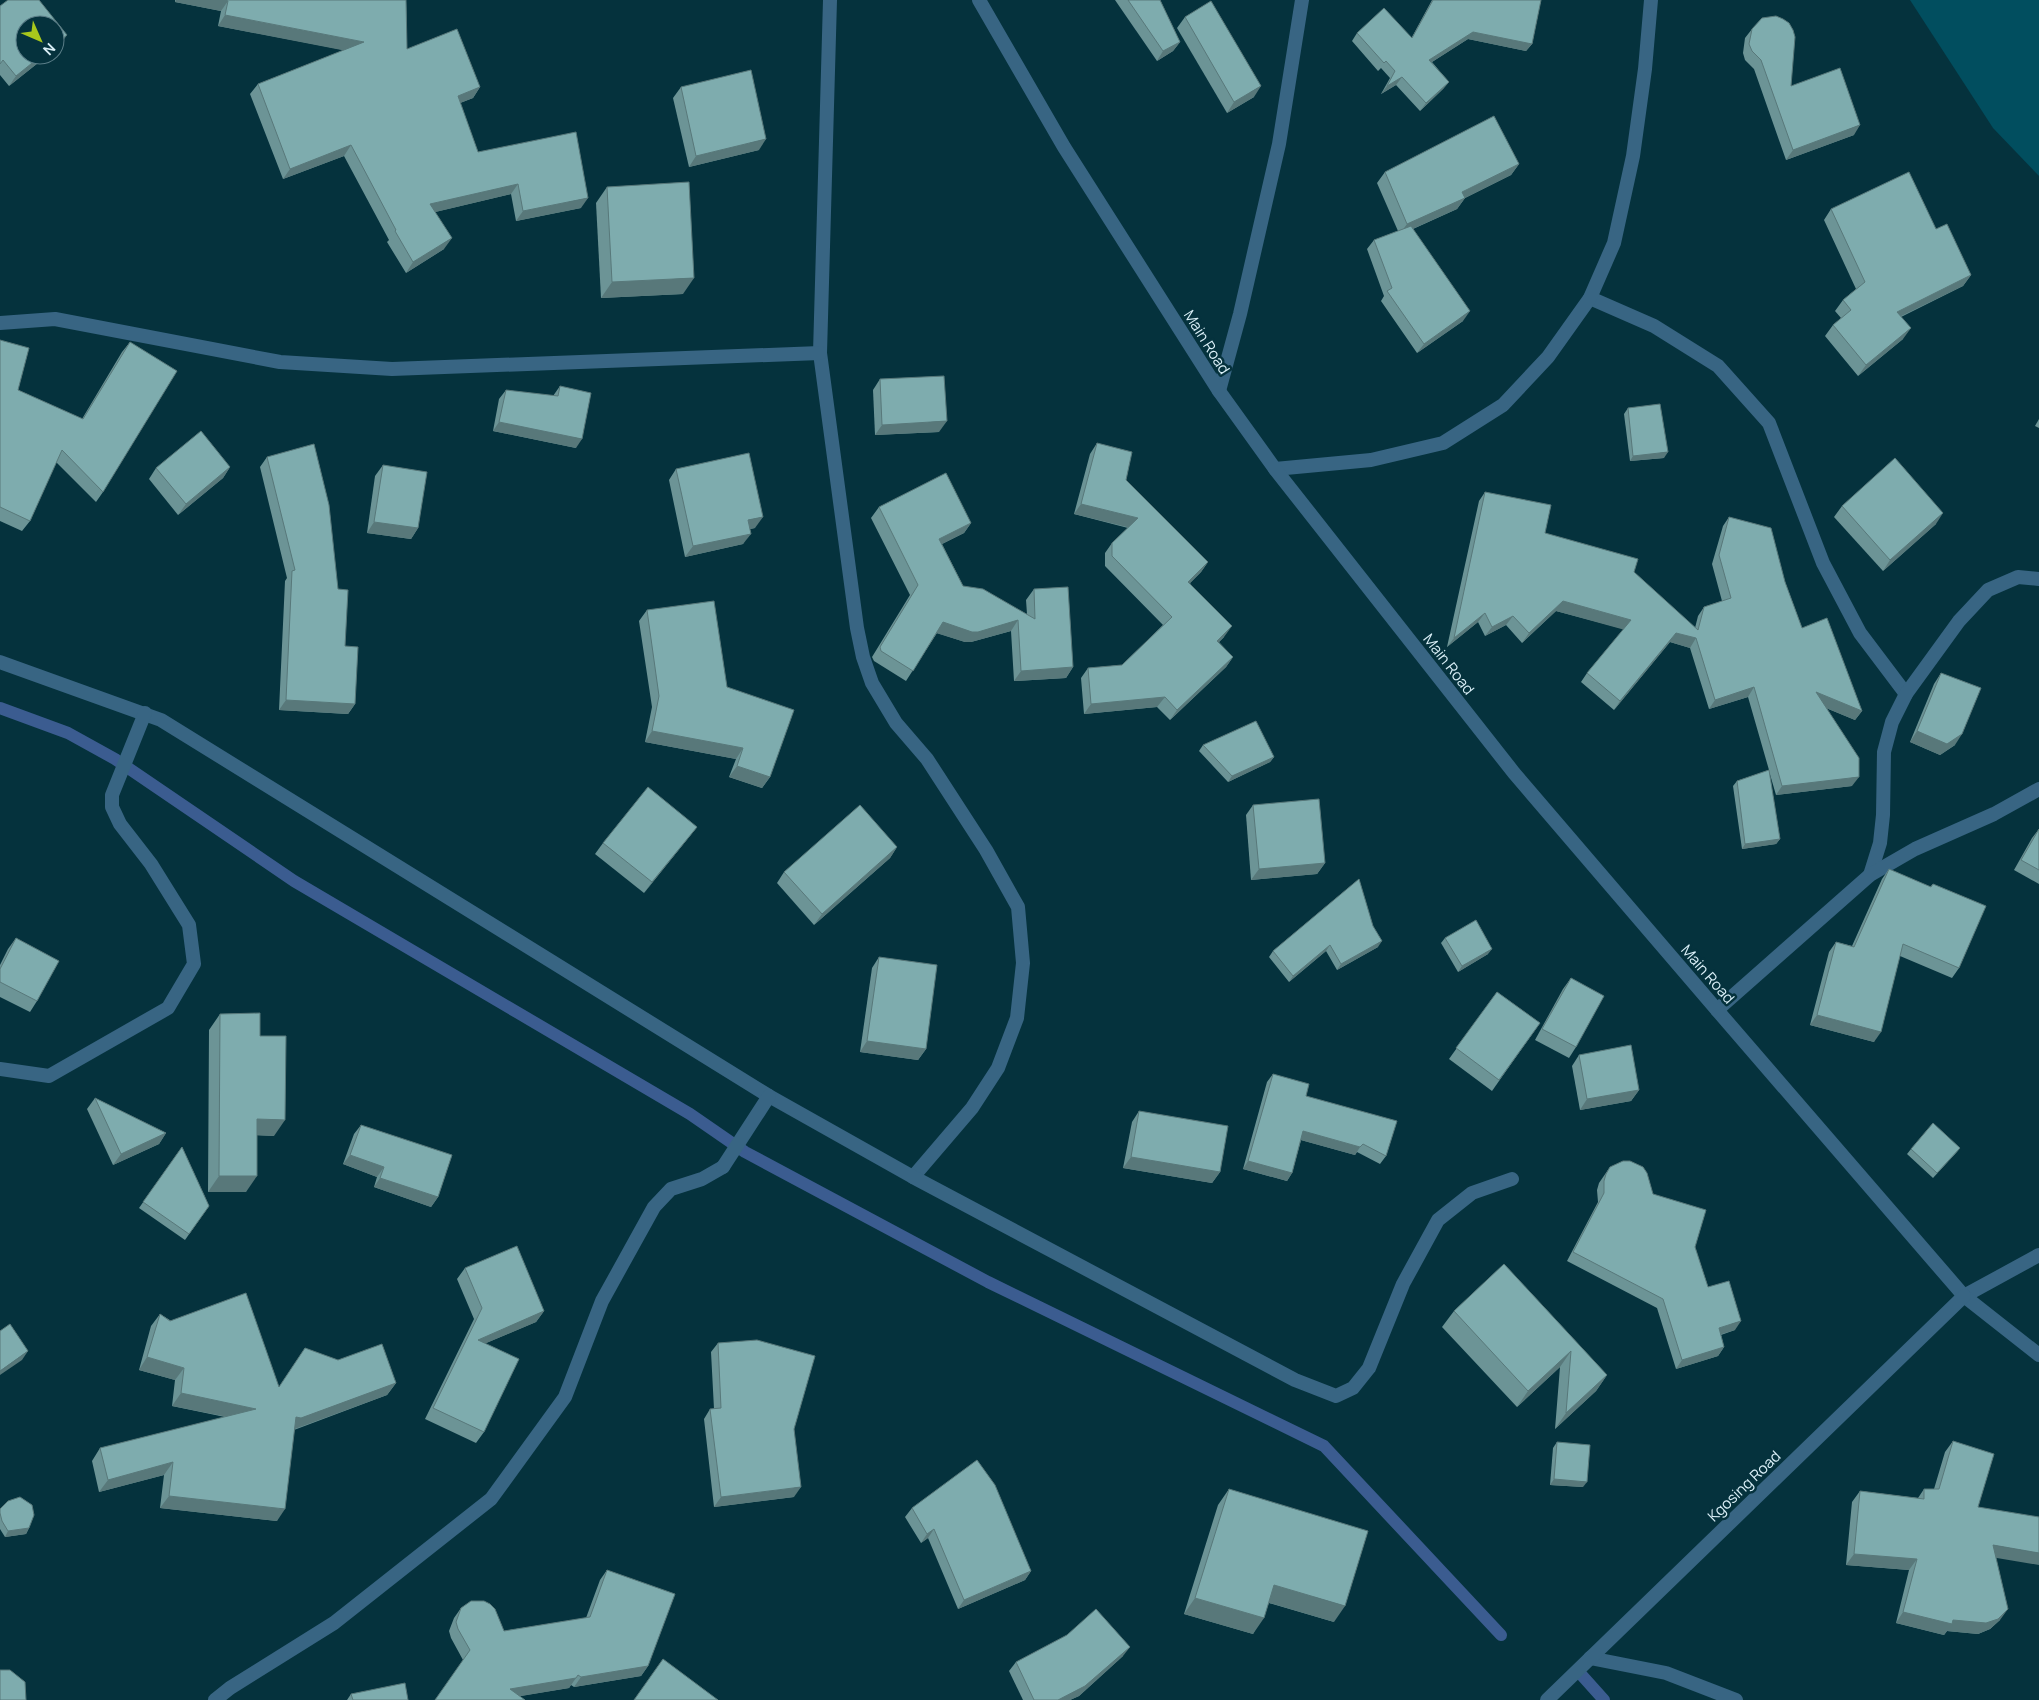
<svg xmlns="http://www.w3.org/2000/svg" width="2039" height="1700" viewBox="0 0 2039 1700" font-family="Manrope,sans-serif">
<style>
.green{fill:#014e5f}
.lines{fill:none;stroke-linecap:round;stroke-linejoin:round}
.stream{stroke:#3b5c90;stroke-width:12}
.service{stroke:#386583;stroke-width:14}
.minor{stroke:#386583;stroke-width:14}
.tertiary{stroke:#386583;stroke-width:14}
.wall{fill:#6c9496}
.shaded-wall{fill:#58787a}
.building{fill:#7eacae;stroke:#58787a}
.labels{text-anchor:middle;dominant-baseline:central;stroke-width:5;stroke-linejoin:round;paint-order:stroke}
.street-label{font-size:15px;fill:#dbf0f8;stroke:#05323d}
</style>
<rect width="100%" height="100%" fill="#05323d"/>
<!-- green -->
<path class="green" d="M1910,0H2039V176L1993,128Z"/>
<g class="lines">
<!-- stream -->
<g class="stream">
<path d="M0,708L68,733L115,759L294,881L690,1114L745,1152L988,1282L1324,1446L1501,1635"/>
<path d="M1578,1671L1604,1700"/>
</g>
<!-- service -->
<g class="service">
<path d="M1590,1658L1666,1673L1736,1700"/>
<path d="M215,1700L230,1688L334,1623L491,1499L565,1397L602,1301L654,1207L671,1189L702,1179L723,1167"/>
</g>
<!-- minor -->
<g class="minor">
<path d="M830,0L820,353L857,628L863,657L872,683L896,723L927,759L986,850L1018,907L1023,963L1017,1018L998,1068L972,1108L913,1177"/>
<path d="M1590,298L1654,326L1718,366L1769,423L1823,563L1860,633L1906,694"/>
<path d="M0,323L55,319L280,362L392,369L820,353"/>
<path d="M1219,391L1240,314L1279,144L1302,0"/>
<path d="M1275,469L1371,460L1443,443L1503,405L1548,357L1590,298L1614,243L1633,156L1645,69L1651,0"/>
<path d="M0,662L161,720L769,1096L913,1177L1295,1380L1336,1396L1353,1388L1369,1368L1403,1284L1438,1220L1472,1193L1512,1179"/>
<path d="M1870,875L1880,843L1883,815L1884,752L1892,722L1906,694L1959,621L1988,590L2018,577L2039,579"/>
<path d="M1717,1010L1870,875L1915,849L1994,814L2039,789"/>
<path d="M0,1069L49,1076L168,1008L194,964L189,925L151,864L120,824L112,807V795L145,713"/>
<path d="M723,1167L769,1096"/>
<path d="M1964,1296L2039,1255"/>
</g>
<!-- tertiary -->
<g class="tertiary">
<path d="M979,0L1064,147L1219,391L1275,469L1514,773L1717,1010L1964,1296L2039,1355"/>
<path d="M1547,1700L1964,1296"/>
</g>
</g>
<!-- wall -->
<g class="wall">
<path d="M175,0H406L407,49L480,87L473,98L460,103L478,152L581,208L516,221L511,194L435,212L444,249L406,273L387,242L389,240L344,156L283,179L250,94L258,84L344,50L218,26L221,11L175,2Z"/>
<path d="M1115,0H1160L1180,42L1173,51L1157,61Z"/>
<path d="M1432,0H1541L1532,44L1526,51L1468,39L1432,62L1449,82L1443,89L1420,111L1396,85L1381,94L1390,78L1381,68L1378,71L1352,41L1357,33L1412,37Z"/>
<path d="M0,6L60,45L25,55H48L9,86L0,75Z"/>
<path d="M1185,17L1254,97L1227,113L1177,28Z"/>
<path d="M1752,29L1791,86L1854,135L1786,160L1754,69L1745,60L1743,53L1745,38Z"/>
<path d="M681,87L759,150L689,167L673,98Z"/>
<path d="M1519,164L1511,175L1465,198L1457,209L1413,229L1463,321L1417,353L1381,301L1384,296L1367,249L1374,240L1398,231L1377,183L1385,172Z"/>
<path d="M607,187L683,294L601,298L596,203Z"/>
<path d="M1831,209L1936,229L1971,275L1963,286L1901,317L1903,339L1858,376L1825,336L1833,325L1841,318L1835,311L1843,300L1856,289L1824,220Z"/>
<path d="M0,340L18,390L82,419L122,352L130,342L103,492L96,502L56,462L30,521L22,531L0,521Z"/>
<path d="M880,379L939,432L875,435L873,390Z"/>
<path d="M560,386L576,448L493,431L499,399L506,390L553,396Z"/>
<path d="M1628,408L1664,458L1630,461L1624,414Z"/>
<path d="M2039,419V428L2035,426Z"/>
<path d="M1097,443L1126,480L1208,562L1201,572L1190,583L1224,637L1219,642L1233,657L1226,667L1170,720L1157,707L1084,714L1081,678L1088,668L1122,665L1163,625L1105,566V553L1112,543L1128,528L1074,514L1090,454Z"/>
<path d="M267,457L338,589L345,646L355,704L348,714L279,710L285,581L287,578L260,467Z"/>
<path d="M383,465L418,528L411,539L367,533L375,476Z"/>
<path d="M230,467L223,478L178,515L149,479L156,468Z"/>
<path d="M676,469L755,528L750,529L743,544L685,557L669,480Z"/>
<path d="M1485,492L1545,533L1634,572L1695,628L1698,616L1704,607L1722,601L1712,564L1723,526L1729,517L1785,582L1802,628L1862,711L1855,720L1826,708L1852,786L1776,795L1769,771L1780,839L1776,844L1742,849L1733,786L1737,781L1769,770L1748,697L1709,709L1690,648L1670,642L1614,710L1581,682L1587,673L1624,629L1556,611L1522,643L1506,625L1485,636L1478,622L1447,647L1479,501Z"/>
<path d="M1842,506L1936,524L1883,571L1834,517Z"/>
<path d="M879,507L971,523L964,533L942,544L963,586L1027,614L1026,600L1034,589L1073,667L1066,678L1014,681L1011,631L971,642H965L937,633L906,681L874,661L872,657L910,595L871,518Z"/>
<path d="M647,610L727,687L770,777L762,788L729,777L736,759L645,742L652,707L639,621Z"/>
<path d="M1941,673L1955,745L1940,755L1910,742L1934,684Z"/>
<path d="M1203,745L1274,757L1270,762L1228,782L1199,751Z"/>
<path d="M1253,805L1325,863L1317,874L1251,880L1246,815Z"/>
<path d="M697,827L689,837L644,893L595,854L603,843Z"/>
<path d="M2039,829V884L2014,870L2032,838Z"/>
<path d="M897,847L890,858L814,925L777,883L784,872Z"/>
<path d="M1889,869L1930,887L1933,884L1959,968L1952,978L1900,956L1874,1042L1810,1025L1829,952L1836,942L1852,946L1882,879Z"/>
<path d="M1359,879L1378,947L1337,970L1326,951L1289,982L1269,957L1273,951Z"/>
<path d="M16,938L37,1001L30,1012L0,997V965L8,949Z"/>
<path d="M1445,938L1488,954L1458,972L1441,943Z"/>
<path d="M879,957L926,1049L918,1060L860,1052L872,968Z"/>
<path d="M1571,978L1576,1047L1569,1058L1535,1040L1563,989Z"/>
<path d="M1497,992L1540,1023L1492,1091L1449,1059Z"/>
<path d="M220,1014L260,1036L274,1136L257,1135L246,1192H208L209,1030Z"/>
<path d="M1579,1055L1639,1090L1631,1101L1580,1110L1572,1066Z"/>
<path d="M1273,1074L1306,1096L1386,1156L1380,1164L1357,1152L1355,1155L1301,1140L1292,1173L1287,1181L1243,1169L1267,1082Z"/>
<path d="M95,1098L166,1133L159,1144L113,1165L87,1109Z"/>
<path d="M1139,1111L1220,1172L1212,1183L1123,1168L1132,1122Z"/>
<path d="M361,1125L438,1197L431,1207L374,1187L377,1177L343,1164L354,1134Z"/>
<path d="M182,1147L209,1206L185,1240L139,1208Z"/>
<path d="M1960,1148L1956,1153L1933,1178L1907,1154L1911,1149Z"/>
<path d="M1610,1167L1653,1194L1695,1247L1708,1287L1735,1330L1721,1335L1724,1347L1718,1356L1676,1369L1657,1308L1567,1261L1598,1202L1597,1190L1599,1183Z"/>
<path d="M1504,1264L1607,1375L1596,1391L1555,1429L1560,1367L1517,1407L1442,1327L1454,1311Z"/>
<path d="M465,1268L544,1311L536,1322L486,1343L484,1432L476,1443L425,1419L474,1319L457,1279Z"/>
<path d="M160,1314L279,1387L305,1348L396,1383L387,1395L294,1430L277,1521L160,1508L164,1475L99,1492L92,1461L100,1448L225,1417L172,1406L175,1380L139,1370L151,1326Z"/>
<path d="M718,1343L794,1429V1497L714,1507L704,1419L710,1409H714L711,1352Z"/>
<path d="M1953,1441L1978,1507L1996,1558L2000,1620L1990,1629L1978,1634L1947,1631L1944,1635L1896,1623L1909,1570L1846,1565L1852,1502L1860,1491L1918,1498L1924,1489H1934L1945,1452Z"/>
<path d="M1557,1442L1583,1487L1550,1485L1553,1448Z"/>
<path d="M1229,1489L1334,1622L1269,1603L1253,1634L1184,1614L1218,1505Z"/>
<path d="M912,1508L1031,1571L1025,1580L958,1609L928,1538L921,1543L905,1517Z"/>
<path d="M0,1509L29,1528L26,1534L5,1537L0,1529Z"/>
<path d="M607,1570L648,1666L641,1676L574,1687L571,1685L569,1688L520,1696L463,1660L451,1638L449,1631L454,1618L461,1608L504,1631L586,1618L600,1580Z"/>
<path d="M1123,1656L1079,1696L1070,1700H1023L1009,1671L1016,1662Z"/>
<path d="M351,1694L408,1700H347Z"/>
</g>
<!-- shaded-wall -->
<g class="shaded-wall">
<path d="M176,0H225L228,1L221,11L175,2Z"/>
<path d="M225,15L364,42L357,53L218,26Z"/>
<path d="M1473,32L1532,44L1526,51L1468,39L1424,67L1429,60Z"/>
<path d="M67,35L60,45L55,49V45Z"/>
<path d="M1180,42L1173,51L1157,61L1163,51Z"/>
<path d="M42,55H48L9,86L16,76Z"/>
<path d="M1402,77L1396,85L1381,94L1387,86Z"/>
<path d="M1449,82L1443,89L1420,111L1426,103Z"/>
<path d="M1261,86L1254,97L1227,113L1234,102Z"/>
<path d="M480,87L473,98L450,107L458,96Z"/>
<path d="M1860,125L1854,135L1786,160L1793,150Z"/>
<path d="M766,139L759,150L689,167L696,156Z"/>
<path d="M351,145L344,156L283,179L290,169Z"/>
<path d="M1519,164L1511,175L1459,201L1465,198L1457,209L1399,235L1407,224L1462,192Z"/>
<path d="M518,184L511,194L423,215L430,204Z"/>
<path d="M588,198L581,208L516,221L523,211Z"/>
<path d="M452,238L444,249L406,273L413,262Z"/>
<path d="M1971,275L1963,286L1889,322L1897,312Z"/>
<path d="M694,278L683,294L601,298L612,282Z"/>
<path d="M1470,311L1463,321L1417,353L1424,344Z"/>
<path d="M1911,328L1903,339L1858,376L1866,365Z"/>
<path d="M947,421L939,432L875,435L882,425Z"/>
<path d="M499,422L582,439L576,448L493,431Z"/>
<path d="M1668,452L1664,458L1630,461L1633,456Z"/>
<path d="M230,467L223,478L178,515L186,504Z"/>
<path d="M1081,504L1138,518L1131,528L1074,514Z"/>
<path d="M1943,513L1936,524L1883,571L1890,560Z"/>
<path d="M763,517L755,528L740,531L748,520Z"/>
<path d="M374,522L418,528L411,539L367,533Z"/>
<path d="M971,523L964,533L932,549L939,539Z"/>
<path d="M751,534L743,544L685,557L693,546Z"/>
<path d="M1208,562L1201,572L1181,592L1188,582Z"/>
<path d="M1563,601L1631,620L1625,630L1556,611L1522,643L1529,633Z"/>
<path d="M1485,613L1478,622L1447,647L1454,638Z"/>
<path d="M1513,616L1506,625L1485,636L1492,627Z"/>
<path d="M1018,620L1011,631L971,642H965L936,633L943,622Z"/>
<path d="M1232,626L1224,637L1210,651L1217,641Z"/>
<path d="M1676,633L1696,638L1690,648L1670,642L1614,710L1620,701Z"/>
<path d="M1233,657L1226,667L1170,720L1177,710Z"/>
<path d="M1073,667L1066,678L1014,681L1021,671Z"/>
<path d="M1754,687L1748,697L1709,709L1715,700Z"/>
<path d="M1816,692L1862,711L1855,720L1809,701Z"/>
<path d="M1165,697L1157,707L1084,714L1091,704Z"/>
<path d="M286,700L355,704L348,714L279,710Z"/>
<path d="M652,731L743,748L736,759L645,742Z"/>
<path d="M1917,731L1962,734L1955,745L1940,755L1910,742Z"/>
<path d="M1274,757L1270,762L1228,782L1232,776Z"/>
<path d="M737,766L770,777L762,788L729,777Z"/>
<path d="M1859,777L1852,786L1776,795L1782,786Z"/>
<path d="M697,827L689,837L644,893L652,882Z"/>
<path d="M1780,839L1776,844L1742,849L1745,844Z"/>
<path d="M897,847L890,858L814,925L822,914Z"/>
<path d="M1325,863L1317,874L1251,880L1259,869Z"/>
<path d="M1382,941L1378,947L1337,970L1341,964Z"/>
<path d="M1330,945L1326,951L1289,982L1293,976Z"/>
<path d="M1492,949L1488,954L1458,972L1462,966Z"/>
<path d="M1817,1015L1881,1032L1874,1042L1810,1025Z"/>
<path d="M867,1041L926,1049L918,1060L860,1052Z"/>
<path d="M1639,1090L1631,1101L1580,1110L1587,1099Z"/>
<path d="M257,1119L285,1120L274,1136L246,1135Z"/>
<path d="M1303,1131L1360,1147L1355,1155L1297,1139Z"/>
<path d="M166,1133L159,1144L113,1165L121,1154Z"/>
<path d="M350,1155L384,1167L377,1177L343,1164Z"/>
<path d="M1131,1157L1220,1172L1212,1183L1123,1168Z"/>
<path d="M1248,1161L1292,1173L1287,1181L1243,1169Z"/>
<path d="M219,1176H257L246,1192H208Z"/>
<path d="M380,1178L438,1197L431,1207L374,1187Z"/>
<path d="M544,1311L536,1322L470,1350L478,1340Z"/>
<path d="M1741,1321L1735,1330L1712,1337L1719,1328Z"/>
<path d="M1724,1347L1718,1356L1676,1369L1682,1360Z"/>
<path d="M28,1351L22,1360L0,1375V1371Z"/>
<path d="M1571,1351L1560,1367L1517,1407L1528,1391Z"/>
<path d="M147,1357L184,1368L175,1380L139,1370Z"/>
<path d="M1607,1375L1596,1391L1555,1429L1566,1413Z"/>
<path d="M396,1383L387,1395L292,1430L296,1417Z"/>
<path d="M181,1393L256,1409L248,1421L172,1406Z"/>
<path d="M173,1462L164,1475L99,1492L108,1480Z"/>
<path d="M1554,1479L1587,1482L1583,1487L1550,1485Z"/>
<path d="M801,1487L794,1497L714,1507L721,1497Z"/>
<path d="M169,1496L285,1509L277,1521L160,1508Z"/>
<path d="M29,1528L26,1534L5,1537L8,1531Z"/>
<path d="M934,1529L928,1538L921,1543L927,1534Z"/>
<path d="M1993,1545L2039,1553V1565L1985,1556Z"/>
<path d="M1854,1554L1917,1559L1909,1570L1846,1565Z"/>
<path d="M1031,1571L1025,1580L958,1609L964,1600Z"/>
<path d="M1274,1585L1345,1606L1334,1622L1263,1601Z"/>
<path d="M1195,1598L1264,1618L1253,1634L1184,1614Z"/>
<path d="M2008,1609L2000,1620L1990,1629L1978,1634L1947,1631L1944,1635L1896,1623L1903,1612Z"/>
<path d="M1130,1647L1123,1656L1079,1696L1070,1700H1058Z"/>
<path d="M648,1666L641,1676L574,1687L581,1677Z"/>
<path d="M576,1678L569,1688L503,1699L510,1689Z"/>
</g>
<!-- building -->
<g class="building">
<path d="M8,0H39L67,35L55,45V25H25V55H42L16,76L3,60L0,64V6Z"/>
<path d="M225,0H406L407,49L457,29L480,87L458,96L478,152L576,132L588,198L523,211L518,184L430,204L452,238L413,262L395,231L396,230L351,145L290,169L258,84L364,42L225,15L228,1Z"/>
<path d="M1128,0H1160L1180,42L1163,51Z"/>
<path d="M1433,0H1541L1532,44L1473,32L1429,60L1449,82L1426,103L1402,77L1387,86L1395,71L1386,61L1384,63L1357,33L1384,8L1412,38Z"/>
<path d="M1211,1L1261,86L1234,102L1185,17Z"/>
<path d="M1776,16L1783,19L1789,23L1793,30L1795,37L1791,86L1840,68L1860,125L1793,150L1761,60L1752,51L1749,44L1752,29L1762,18Z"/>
<path d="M751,70L766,139L696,156L681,87Z"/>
<path d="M1494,116L1519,164L1462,192L1465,198L1407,224L1385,172Z"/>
<path d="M1909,172L1936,229L1947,224L1971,275L1897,312L1911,328L1866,365L1833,325L1851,310L1843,300L1865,282L1831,209Z"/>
<path d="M689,182L694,278L612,282L607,187Z"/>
<path d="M1411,226L1470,311L1424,344L1387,291L1392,288L1374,240Z"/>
<path d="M0,340L29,348L18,390L83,419L130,342L177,371L103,492L62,450L30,521L0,507Z"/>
<path d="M944,376L947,421L882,425L880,379Z"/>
<path d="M560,386L591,393L582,439L499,422L506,390L558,396Z"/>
<path d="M1660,404L1668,452L1633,456L1628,408Z"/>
<path d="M201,431L230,467L186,504L156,468Z"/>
<path d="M1097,443L1132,452L1126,480L1208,562L1188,582L1232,626L1217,641L1233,657L1177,710L1165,697L1091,704L1088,668L1122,665L1172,617L1112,556V543L1138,518L1081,504Z"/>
<path d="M314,444L329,505L338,589L348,590L345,646L358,647L355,704L286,700L292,571L295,570L267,457Z"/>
<path d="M749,453L763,517L748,520L751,534L693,546L676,469Z"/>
<path d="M1895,458L1943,513L1890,560L1842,506Z"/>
<path d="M383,465L427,472L418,528L374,522Z"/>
<path d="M946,473L971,523L939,539L963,586L983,589L1035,619L1034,589L1068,587L1073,667L1021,671L1018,620L978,632H972L943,622L913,671L881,651L880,647L918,585L879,507Z"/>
<path d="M1485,492L1551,505L1545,533L1638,559L1634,572L1698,630L1704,607L1731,598L1719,555L1729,517L1771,528L1785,582L1802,628L1827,618L1862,711L1816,692L1859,758V777L1782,786L1754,687L1715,700L1696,638L1676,633L1620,701L1587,673L1631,620L1563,601L1529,633L1513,616L1492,627L1485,613L1454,638Z"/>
<path d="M714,601L727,687L794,710L770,777L737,766L743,748L652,731L659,696L647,610Z"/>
<path d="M1941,673L1981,688L1962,734L1947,744L1917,731Z"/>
<path d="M1256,721L1274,757L1232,776L1203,745Z"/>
<path d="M1769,770L1780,839L1745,844L1737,781Z"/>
<path d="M648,787L697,827L652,882L603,843Z"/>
<path d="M1319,799L1325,863L1259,869L1253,805Z"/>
<path d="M860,805L897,847L822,914L784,872Z"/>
<path d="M2039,829V870L2021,860Z"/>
<path d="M1889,869L1931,887L1933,884L1986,906L1959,968L1903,944L1881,1032L1817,1015L1836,942L1854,947Z"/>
<path d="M1359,879L1373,926L1382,941L1341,964L1330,945L1293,976L1273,951Z"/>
<path d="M1476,920L1492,949L1462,966L1445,938Z"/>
<path d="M16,938L59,961L37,1001L0,982V969Z"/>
<path d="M879,957L937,965L926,1049L867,1041Z"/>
<path d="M1571,978L1604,996L1576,1047L1542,1029Z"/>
<path d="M1497,992L1540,1023L1499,1080L1456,1048Z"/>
<path d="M260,1013V1036H286L285,1120L257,1119V1176H219L220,1014Z"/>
<path d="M1631,1045L1639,1090L1587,1099L1579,1055Z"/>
<path d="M1273,1074L1309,1084L1306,1096L1397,1121L1386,1156L1363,1144L1360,1147L1303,1131L1292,1173L1248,1161Z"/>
<path d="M95,1098L166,1133L121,1154Z"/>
<path d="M1139,1111L1228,1126L1220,1172L1131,1157Z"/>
<path d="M1933,1123L1960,1148L1937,1173L1911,1149Z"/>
<path d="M361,1125L452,1155L438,1197L380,1178L384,1167L350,1155Z"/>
<path d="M182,1147L209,1206L189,1234L143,1202Z"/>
<path d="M1623,1161H1630L1643,1167L1647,1173L1653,1194L1706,1210L1695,1247L1708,1287L1729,1281L1741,1321L1719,1328L1724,1347L1682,1360L1663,1299L1573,1252L1604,1193V1181L1606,1174L1610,1167Z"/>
<path d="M517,1246L544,1311L478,1340L519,1359L484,1432L433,1408L482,1308L465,1268Z"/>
<path d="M1504,1264L1607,1375L1566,1413L1571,1351L1528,1391L1454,1311Z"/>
<path d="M246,1293L279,1387L305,1348L338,1360L382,1344L396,1383L301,1418L296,1417L285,1509L169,1496L173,1462L108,1480L100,1448L256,1409L181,1393L184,1368L147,1357L160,1314L170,1321Z"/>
<path d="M10,1324L28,1351L0,1371V1331Z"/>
<path d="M757,1340L815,1356L794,1429L801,1487L721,1497L710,1409L721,1408L718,1343Z"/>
<path d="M1953,1441L1994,1454L1978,1507L2039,1517V1553L1993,1545L2008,1609L1998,1619L1986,1623L1953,1620L1952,1624L1903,1612L1917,1559L1854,1554L1860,1491L1924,1499V1489H1939Z"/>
<path d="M1557,1442L1590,1445L1587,1482L1554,1479Z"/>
<path d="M977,1460L995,1485L1031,1571L964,1600L934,1529L927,1534L912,1508Z"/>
<path d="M1229,1489L1368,1531L1345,1606L1274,1585L1264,1618L1195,1598Z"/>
<path d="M20,1497L32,1505L34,1515L29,1528L8,1531L2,1521L0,1513V1509L8,1501Z"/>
<path d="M607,1570L675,1594L648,1666L581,1677L578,1675L576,1678L510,1689L525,1700H435L470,1650L458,1629L456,1622L461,1608L471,1601H484L490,1604L495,1609L504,1631L590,1617Z"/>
<path d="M1096,1609L1130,1647L1085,1686L1058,1700H1034L1016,1662L1067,1635Z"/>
<path d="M663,1659L718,1700H634Z"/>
<path d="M0,1670H10L25,1682L26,1700H0Z"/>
<path d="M405,1683L408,1700H353L351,1694Z"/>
</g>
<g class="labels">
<!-- street labels -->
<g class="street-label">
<text transform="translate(1207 342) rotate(58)">Main Road</text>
<text transform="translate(1449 664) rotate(52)">Main Road</text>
<text transform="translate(1708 974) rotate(49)">Main Road</text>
<text transform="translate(1744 1486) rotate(-44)">Kgosing Road</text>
</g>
</g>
<!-- north arrow -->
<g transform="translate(40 40) rotate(135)"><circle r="24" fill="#05323d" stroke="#5b7e88"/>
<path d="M0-4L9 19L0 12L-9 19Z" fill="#a8c71c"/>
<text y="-8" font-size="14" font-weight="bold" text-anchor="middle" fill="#dbf0f8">N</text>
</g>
</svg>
